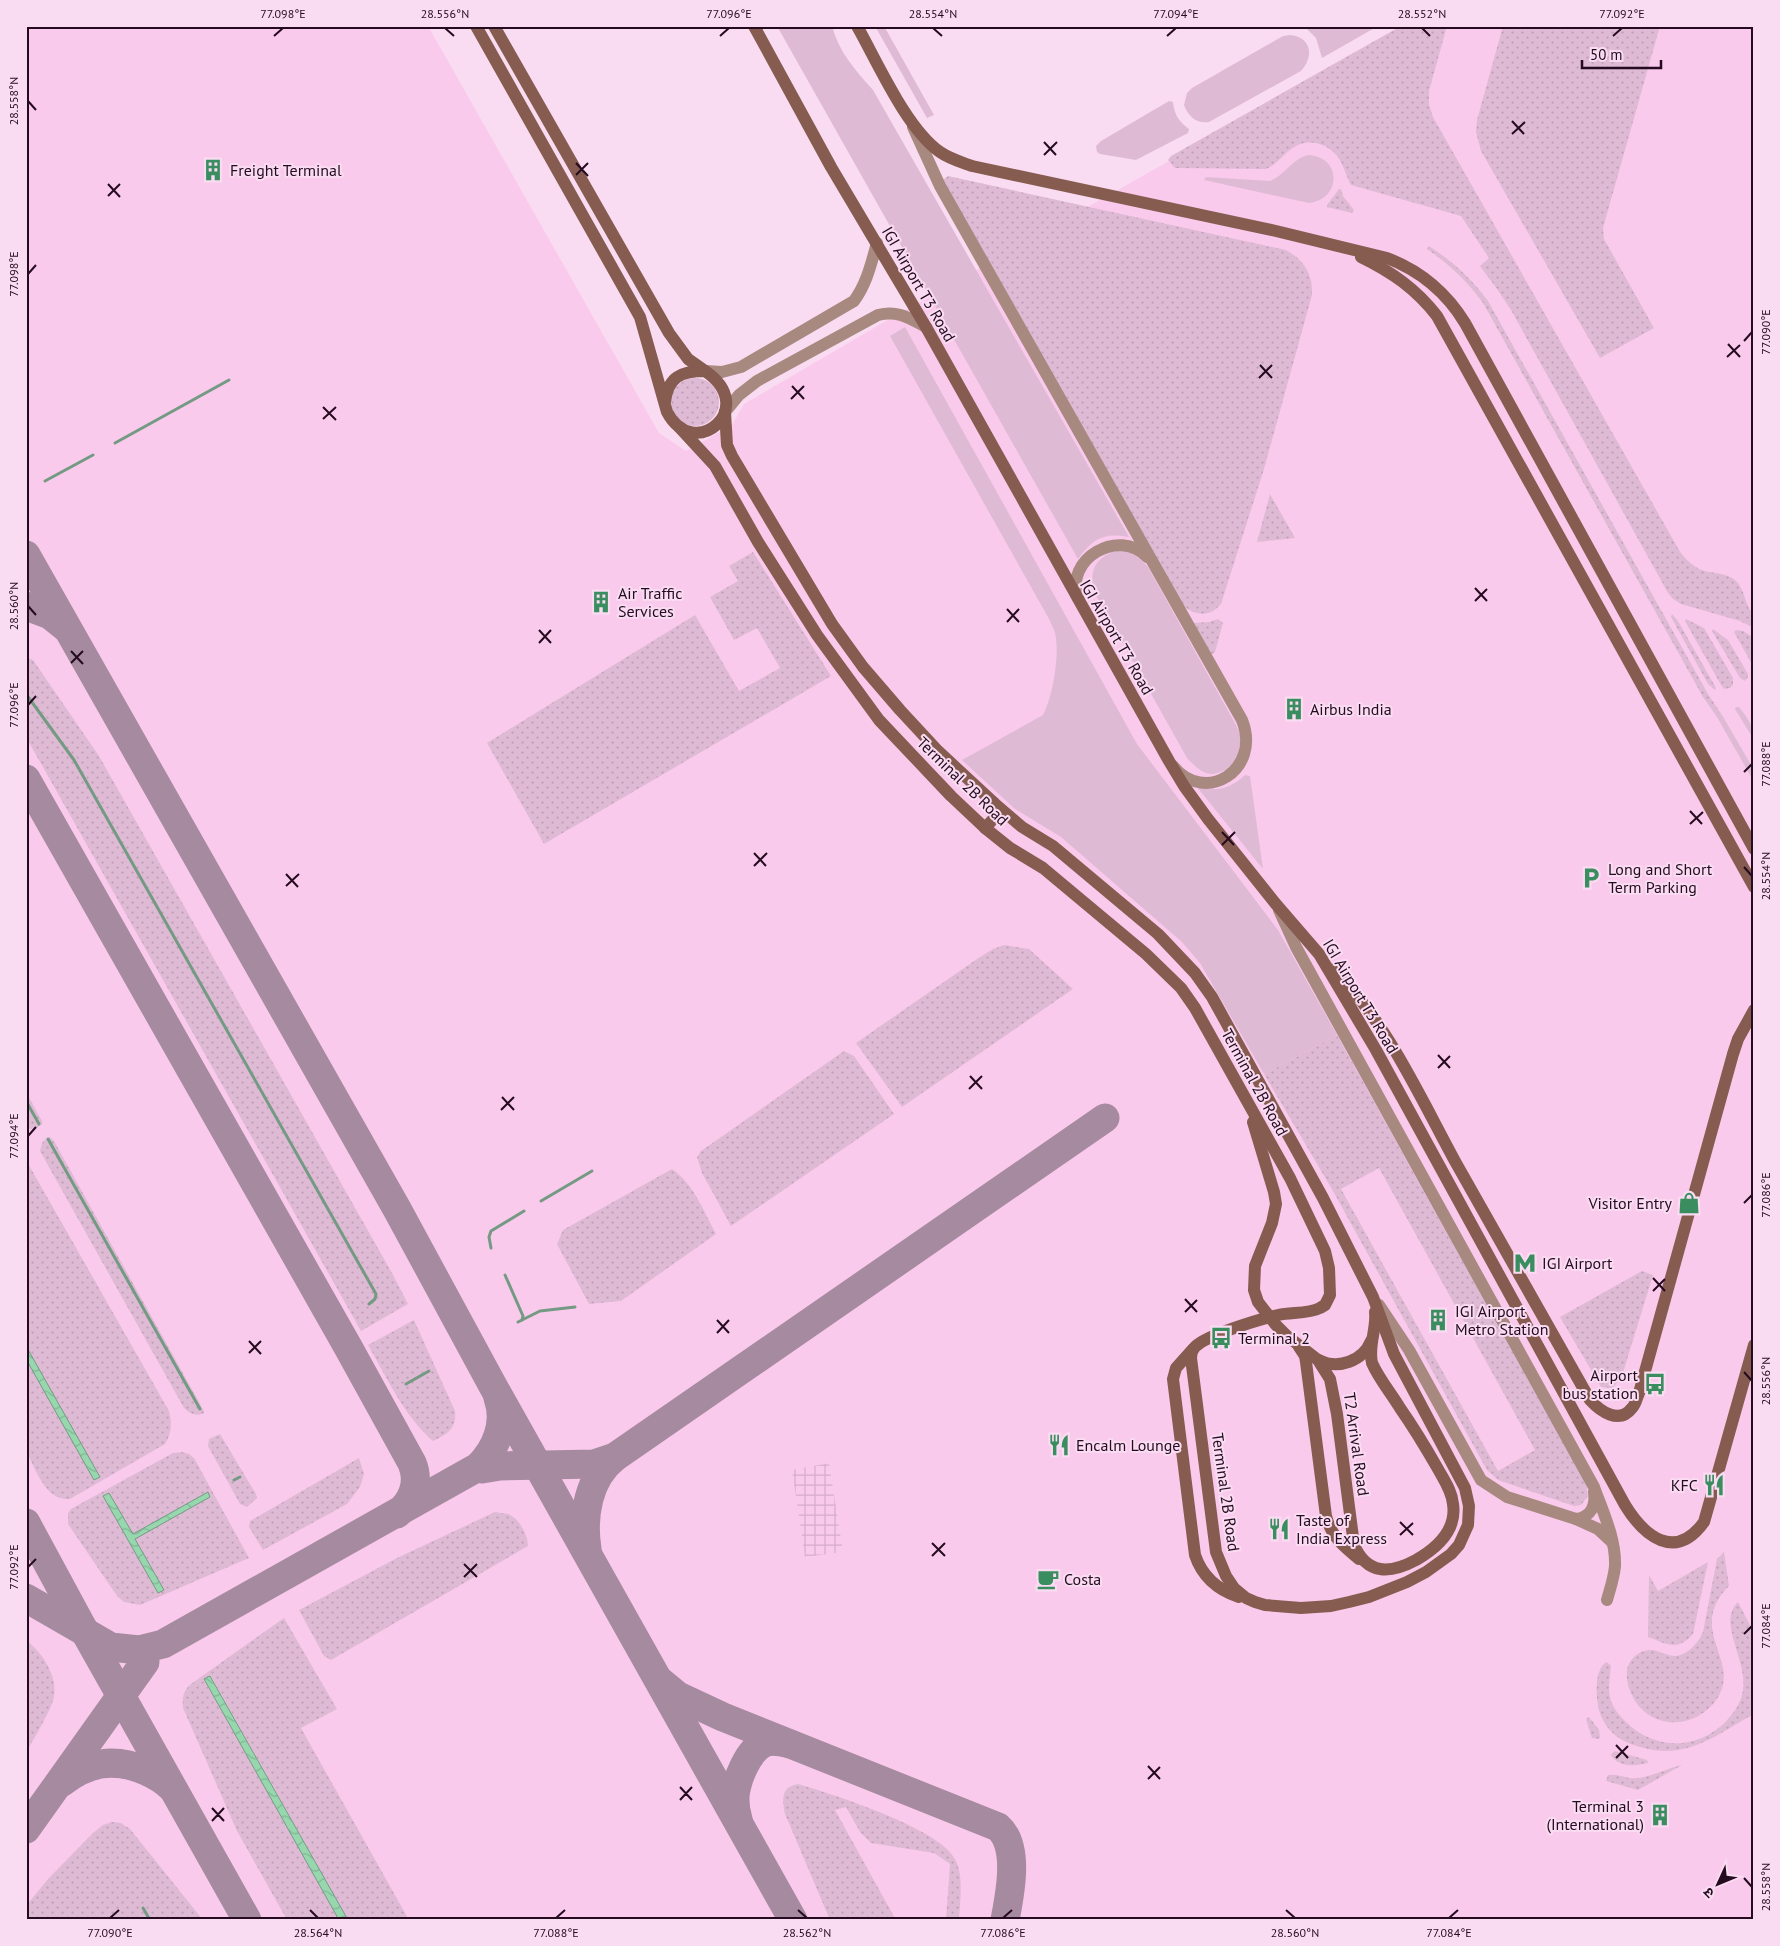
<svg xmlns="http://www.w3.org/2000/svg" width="1780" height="1946" viewBox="0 0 1780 1946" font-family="'PT Sans','Noto Sans Devanagari',sans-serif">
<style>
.built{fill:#facaed}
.industrial{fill:url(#industrial-grid)}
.grass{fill:url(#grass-dots);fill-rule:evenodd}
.park{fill:#dfbad5}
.water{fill:url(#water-waves);stroke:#749a83}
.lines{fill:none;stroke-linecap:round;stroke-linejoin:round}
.stream{stroke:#749a83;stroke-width:3}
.taxiway{stroke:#a68aa0;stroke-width:29}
.street{stroke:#a88980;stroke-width:12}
.secondary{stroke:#875c50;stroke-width:12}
.ticks{fill:none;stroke:#240b1f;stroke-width:2}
.labels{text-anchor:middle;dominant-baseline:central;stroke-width:4;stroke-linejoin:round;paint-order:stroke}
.poi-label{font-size:16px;fill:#240b1f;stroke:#fadcf2;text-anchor:start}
.street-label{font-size:16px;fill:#240b1f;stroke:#fadcf2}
.neatline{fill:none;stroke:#240b1f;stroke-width:2}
.ticks-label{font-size:12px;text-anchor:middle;fill:#240b1f}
</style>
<defs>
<pattern id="industrial-grid" width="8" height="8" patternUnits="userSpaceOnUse" patternTransform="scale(1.25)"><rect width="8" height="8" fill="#facaed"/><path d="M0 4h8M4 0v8" fill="none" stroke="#d6accb"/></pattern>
<pattern id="grass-dots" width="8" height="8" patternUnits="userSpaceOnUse" patternTransform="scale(1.25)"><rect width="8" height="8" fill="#dfbad5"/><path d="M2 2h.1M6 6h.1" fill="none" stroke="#bf9fb6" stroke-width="1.8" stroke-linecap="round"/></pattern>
<pattern id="water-waves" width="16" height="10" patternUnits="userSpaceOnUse" patternTransform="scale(1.25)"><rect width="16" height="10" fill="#96d7ae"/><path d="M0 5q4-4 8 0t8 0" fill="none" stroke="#81b795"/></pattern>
</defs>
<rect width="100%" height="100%" fill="#fadcf2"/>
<!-- built -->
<path class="built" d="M26,26H428L659,433L686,451L732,425L744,404L879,325L1408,26H1754V1920H26Z"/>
<!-- industrial -->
<path class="industrial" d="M829,1463L843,1552L805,1557L792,1470Z"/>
<!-- grass -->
<g class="grass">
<path d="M1401,26H1447L1429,91V104L1433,117L1679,550C1684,558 1691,564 1699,569C1710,574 1727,572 1736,581C1746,591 1744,605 1754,615V628L1740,621L1681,604L1673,599L1668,593L1511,310L1497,289L1480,266L1489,258L1461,216L1351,185C1346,176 1344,166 1338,157C1326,142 1306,137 1290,150C1282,156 1276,165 1266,169L1175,168L1168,160L1171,156Z"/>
<path d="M1503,26H1660L1603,228L1604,239L1654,328L1600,358L1481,151L1476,132L1477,120Z"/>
<path d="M948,176L1286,250C1304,260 1313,274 1312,295L1264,469L1221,604C1210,617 1197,616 1184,607L943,180Z"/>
<path d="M1339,189H1341L1343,196L1354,210L1352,213L1327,207V205Z"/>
<path d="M1429,246C1452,261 1471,278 1488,301L1708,694L1722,715L1717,717L1703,697L1483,303C1467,281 1449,264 1427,249Z"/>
<circle cx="695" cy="402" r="24"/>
<path d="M1270,494L1295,538L1257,542Z"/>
<path d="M753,552L831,676L544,844L487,743L695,615L739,691L780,668L757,628L734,640L710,597L738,581L729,566Z"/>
<path d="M1672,614L1678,621L1716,688L1715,690L1708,684L1671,617Z"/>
<path d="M1218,619L1223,623L1215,652L1211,655L1193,623L1209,622Z"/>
<path d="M1686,619L1704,628L1733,678V685L1730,688L1724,689L1721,685L1685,621Z"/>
<path d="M1713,629L1728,640L1748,674V677L1745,681L1740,678L1712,631Z"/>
<path d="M1736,630L1743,631L1754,638V668L1734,632Z"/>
<path d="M26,657L33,660L99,756L392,1273L408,1304L361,1331L26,737Z"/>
<path d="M1004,945L1029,949L1073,989L902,1107L856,1043L977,959L993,949Z"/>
<path d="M1337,1035L1586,1484L1588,1496L1581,1505L1574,1506L1498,1480L1487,1470L1333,1191L1264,1074ZM1379,1168L1535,1450L1498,1471L1341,1189Z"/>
<path d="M844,1051L854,1056L894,1114L731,1226L702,1173L697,1157L701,1151Z"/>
<path d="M26,1092L42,1121V1124C37,1128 32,1131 26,1127Z"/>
<path d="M50,1137L54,1141L204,1411V1413C196,1417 189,1413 184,1408L40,1151L43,1141Z"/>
<path d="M26,1160L169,1411C172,1423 172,1433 165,1444L70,1499C45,1501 36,1469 26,1451Z"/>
<path d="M672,1169C694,1184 704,1212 716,1234L621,1301L589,1304L557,1244L563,1230Z"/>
<path d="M1642,1271L1653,1275L1622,1376L1613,1388L1601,1387L1560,1317Z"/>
<path d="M414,1320L455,1411C457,1428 448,1434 433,1441C404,1416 387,1378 368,1345Z"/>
<path d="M220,1434L256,1494L257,1498L247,1507L240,1504L208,1446L209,1439Z"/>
<path d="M182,1452L189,1454L194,1458L249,1558L140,1605L124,1602L117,1596L68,1524V1513L71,1509L173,1453ZM109,1493L132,1534L210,1497L135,1539L164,1590L158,1593L103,1496Z"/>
<path d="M359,1458L364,1474L360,1487L347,1504L263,1550L249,1527L250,1521Z"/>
<path d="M495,1512C499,1513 505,1513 508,1514C519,1518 528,1535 528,1546L331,1660L324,1656L299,1610L397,1558Z"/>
<path d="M1724,1552L1729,1586C1685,1630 1743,1661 1717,1699C1695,1731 1647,1731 1631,1693C1628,1686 1626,1679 1627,1671C1629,1657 1643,1647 1657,1651C1663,1653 1669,1656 1675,1656C1688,1655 1698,1643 1703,1632L1717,1559Z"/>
<path d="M1708,1562L1693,1634C1677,1652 1667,1644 1648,1637L1649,1575L1658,1591Z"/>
<path d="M1738,1602L1754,1633V1714C1730,1727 1705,1746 1678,1750C1667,1752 1655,1751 1644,1748C1608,1740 1594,1717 1597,1681C1598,1674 1601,1664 1607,1662L1611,1666C1610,1676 1608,1687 1610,1697C1612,1707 1619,1715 1626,1722C1660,1756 1712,1748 1737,1707C1760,1672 1713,1626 1738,1602Z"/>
<path d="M284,1618L337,1709L301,1728L409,1920H348L211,1676L204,1680L339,1920H287L237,1831L183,1708C182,1698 183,1691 191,1684Z"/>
<path d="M26,1640C42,1652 58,1676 54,1697C52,1709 33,1740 26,1753Z"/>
<path d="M1589,1717L1599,1730L1600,1738L1598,1739L1592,1738L1586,1719Z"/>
<path d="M1615,1751L1647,1760L1648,1763C1636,1766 1619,1768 1611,1755Z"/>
<path d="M1682,1765L1638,1790L1606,1781L1608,1775C1619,1773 1628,1780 1639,1778C1654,1776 1667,1768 1682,1765Z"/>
<path d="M798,1784C832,1794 939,1828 955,1859C964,1875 960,1903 959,1920H946L950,1864L934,1853L871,1843L860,1832L846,1807L835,1810L896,1920H830L785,1814C782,1799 781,1787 798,1784Z"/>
<path d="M112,1822L121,1823L130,1829L203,1920H26V1906L48,1879L93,1833L103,1825Z"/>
</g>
<!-- park -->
<g class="park">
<path d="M777,26H832C839,52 855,70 873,90L1129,537C1104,532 1092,539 1078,559Z"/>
<path d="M875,26H884L934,115L927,118Z"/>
<path d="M1304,26H1378L1322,58L1316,38Z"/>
<path d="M1290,35C1312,37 1314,57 1301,71L1209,122C1196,124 1188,116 1184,105L1187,93L1192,88L1283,36Z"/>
<path d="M1169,101L1173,102C1174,114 1179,122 1189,129L1188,133L1136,160L1100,154L1097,152L1096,146L1101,141Z"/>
<path d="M1308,155C1343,157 1341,200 1309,203L1204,180L1206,177L1270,181C1285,175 1292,159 1308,155Z"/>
<path d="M905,327L1137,744L1278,930L1337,1035L1264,1074L1200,963L1182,942L1061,837L1015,809L962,760L1043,715C1053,696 1060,654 1055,633C1054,629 1051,624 1049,619L890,336Z"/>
<path d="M1118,550C1132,552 1139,557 1148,567L1236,725L1241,737L1237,762C1215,778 1206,779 1187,758L1093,590C1090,567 1096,558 1118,550Z"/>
<path d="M1736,707H1739C1747,717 1754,726 1754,740L1735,709Z"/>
<path d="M1722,715L1754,770V782L1717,717Z"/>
<path d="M1245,775L1250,776L1263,869L1197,787C1217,792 1230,789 1245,775Z"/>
</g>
<!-- water -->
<g class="water">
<path d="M26,1346L100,1477L94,1480L26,1359Z"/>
<path d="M208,1492L210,1497L135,1539L164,1590L158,1593L103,1496L109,1493L133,1534Z"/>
<path d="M210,1676L348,1920H339L204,1679Z"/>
</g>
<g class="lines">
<!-- stream -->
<g class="stream">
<path d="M115,443L229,380"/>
<path d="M45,481L93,455"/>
<path d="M26,694L74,760L376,1294L375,1299L369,1304"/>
<path d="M26,1101L39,1124"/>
<path d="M48,1139L200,1409"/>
<path d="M541,1201L592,1171"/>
<path d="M491,1248L489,1237L491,1231L524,1211"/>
<path d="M505,1275L523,1316L522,1320"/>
<path d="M518,1322L540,1311L575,1307"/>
<path d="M406,1384L429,1371"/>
<path d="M234,1480L240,1477"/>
<path d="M26,1697H27"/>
<path d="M143,1908L150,1920"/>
</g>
<!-- taxiway -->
<g class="taxiway">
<path d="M26,555L397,1209L493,1386L793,1920"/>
<path d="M26,606L50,615L65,627"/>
<path d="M26,779L348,1347L412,1463C420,1482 413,1501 397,1514"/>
<path d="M482,1469L500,1466L594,1464L615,1457L1105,1118"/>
<path d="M26,1523L80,1623L247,1920"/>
<path d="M587,1549C582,1516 588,1478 615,1457"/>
<path d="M26,1598L111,1647L139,1650L163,1644L478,1467C496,1449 507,1423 498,1398"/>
<path d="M661,1682L678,1696L723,1717L998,1827C1020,1846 1010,1894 1005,1920"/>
<path d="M61,1783C88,1762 114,1757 146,1771C155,1775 165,1781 172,1788"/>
<path d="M738,1819C736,1813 735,1807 735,1800C734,1784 749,1746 767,1742C774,1740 782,1742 790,1744"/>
<path d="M26,1829L145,1662"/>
</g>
<!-- street -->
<g class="street">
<path d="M913,127L940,186L1242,720C1262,771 1204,805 1173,766"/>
<path d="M705,371L722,372L741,367L854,301C867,283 871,264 877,243"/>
<path d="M725,412L739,395L757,381L878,315C898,310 909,318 926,327"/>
<path d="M1078,598C1064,559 1119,527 1147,557"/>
<path d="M1279,910L1296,947L1594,1487C1603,1512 1616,1539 1615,1566C1614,1578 1610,1589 1607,1600"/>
<path d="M1379,1305L1409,1350L1481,1480L1507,1497L1576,1519L1598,1529L1612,1542"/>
<path d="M1576,1519C1591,1517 1596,1506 1594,1492"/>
</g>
<!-- secondary -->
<g class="secondary">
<path d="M476,26L640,317L667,412C694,463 760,408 705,371C681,371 668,377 665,402"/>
<path d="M494,26L669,333L688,359L705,371"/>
<path d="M754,26L831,167L926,327L1169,761L1184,786L1208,819L1275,903L1319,954L1376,1050L1625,1505C1644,1536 1675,1562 1704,1522L1754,1345"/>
<path d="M857,26C878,63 906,128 940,152C950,159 961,162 972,166L1276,231L1387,258C1421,271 1446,292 1465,323L1754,849"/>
<path d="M1361,257C1392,272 1416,289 1437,316L1754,887"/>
<path d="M679,427L715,466L758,542L817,635L879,720L951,796L985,828L1010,848L1043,868L1146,954L1181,988L1195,1008L1290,1178L1325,1251L1329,1268L1330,1295L1325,1305L1320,1308C1308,1314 1292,1312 1278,1315C1261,1319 1206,1335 1195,1347C1192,1350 1191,1354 1191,1358L1216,1552L1226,1576L1234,1588L1246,1598L1255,1602L1265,1605L1301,1608L1331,1606L1349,1602L1369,1597L1407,1582L1426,1572L1451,1554L1459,1545L1468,1525L1469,1506L1465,1488L1394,1354L1373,1297L1323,1198L1212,997L1195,973L1158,934L1053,846L1022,827L994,803L938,751L900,710L863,667L832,624L732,456L727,445L725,412"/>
<path d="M985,828L998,814L994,803"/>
<path d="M1334,969C1388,1025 1419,1095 1456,1163C1500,1242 1545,1321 1590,1400C1600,1411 1619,1425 1632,1408C1636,1404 1637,1397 1639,1393L1733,1054L1738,1039L1754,1010"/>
<path d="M1253,1122L1274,1192L1276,1204L1272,1223L1255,1266L1254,1290L1258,1302L1276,1325L1287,1336L1318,1360L1330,1379L1337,1414L1354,1545C1367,1575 1390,1574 1416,1560C1437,1548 1457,1530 1453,1504C1452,1491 1444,1480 1438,1469C1426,1448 1414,1428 1400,1408C1391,1393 1379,1379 1372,1363C1368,1345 1377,1329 1375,1312"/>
<path d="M1299,1347L1305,1356L1306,1362L1326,1516C1331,1536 1343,1546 1359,1559"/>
<path d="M1193,1349L1176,1368L1173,1379L1195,1555C1202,1576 1218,1590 1239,1597"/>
<path d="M1319,1360C1338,1370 1363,1361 1371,1341"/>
</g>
</g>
<!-- ticks -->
<path class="ticks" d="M445,28L454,36M933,28L942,36M1422,28L1430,36M274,36L283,28M720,36L729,28M1167,36L1176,28M1613,36L1622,28M28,101L36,110M1512,121L1524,134M1512,134L1525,122M1044,142L1056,155M1044,155L1057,142M576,163L588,176M576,175L588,163M108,184L120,197M108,196L120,184M28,274L36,265M1744,341L1752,332M1728,344L1740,357M1727,357L1740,345M1260,365L1272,378M1259,378L1272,365M792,386L804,399M791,399L804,386M323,407L336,420M323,419L336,407M1475,588L1487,601M1475,601L1487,589M28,606L36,615M1007,609L1019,622M1007,622L1019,609M539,630L551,643M539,643L551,630M71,651L83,664M71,663L83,651M28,705L36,696M1744,772L1752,764M1690,811L1702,824M1690,824L1703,812M1222,832L1234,845M1222,845L1235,832M754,853L766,866M754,866L767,853M1744,867L1752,876M286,874L298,887M286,886L299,874M1438,1055L1450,1068M1438,1068L1450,1056M970,1076L982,1089M969,1089L982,1076M502,1097L514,1110M501,1110L514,1097M28,1136L36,1127M1744,1203L1752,1195M1653,1278L1665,1291M1653,1291L1665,1279M1185,1299L1197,1312M1185,1312L1197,1300M717,1320L729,1333M717,1333L729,1320M249,1341L261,1354M249,1353L261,1341M1744,1372L1752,1381M1400,1522L1413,1535M1400,1535L1413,1523M932,1543L945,1556M932,1556L945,1543M464,1564L477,1577M28,1567L36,1559M464,1577L477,1564M1744,1634L1752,1626M1616,1745L1628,1758M1616,1758L1628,1746M1148,1766L1160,1779M1148,1779L1160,1767M680,1787L692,1800M680,1800L692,1787M212,1808L224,1821M212,1821L224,1808M1744,1878L1752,1887M310,1910L318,1918M798,1910L807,1918M1286,1910L1295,1918M110,1918L119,1910M556,1918L565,1910M1003,1918L1012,1910M1449,1918L1458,1910"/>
<!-- icons -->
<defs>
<g id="building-bare" transform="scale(1.725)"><path d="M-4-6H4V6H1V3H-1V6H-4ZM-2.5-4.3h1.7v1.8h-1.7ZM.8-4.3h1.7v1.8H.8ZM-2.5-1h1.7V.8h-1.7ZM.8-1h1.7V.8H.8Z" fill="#3a8d5f" stroke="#fadcf2" stroke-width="2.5" paint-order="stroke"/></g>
<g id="parking-bare" transform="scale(1.725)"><path d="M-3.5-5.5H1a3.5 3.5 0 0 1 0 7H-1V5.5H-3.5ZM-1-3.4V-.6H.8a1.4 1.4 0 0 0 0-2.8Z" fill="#3a8d5f" stroke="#fadcf2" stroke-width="2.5" paint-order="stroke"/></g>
<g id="shop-bare" transform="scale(1.725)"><path d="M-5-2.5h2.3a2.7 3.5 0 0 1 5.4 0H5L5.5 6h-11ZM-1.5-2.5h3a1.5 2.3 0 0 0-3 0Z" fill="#3a8d5f" stroke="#fadcf2" stroke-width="2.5" paint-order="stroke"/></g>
<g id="metro-bare" transform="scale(1.725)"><path d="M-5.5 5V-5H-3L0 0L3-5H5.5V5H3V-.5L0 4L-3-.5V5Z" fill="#3a8d5f" stroke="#fadcf2" stroke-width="2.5" paint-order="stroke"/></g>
<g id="bus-bare" transform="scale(1.725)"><path d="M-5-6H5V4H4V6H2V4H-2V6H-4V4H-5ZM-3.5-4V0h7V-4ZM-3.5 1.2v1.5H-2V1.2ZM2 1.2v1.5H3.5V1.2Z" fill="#3a8d5f" stroke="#fadcf2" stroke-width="2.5" paint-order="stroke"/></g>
<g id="restaurant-bare" transform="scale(1.725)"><path d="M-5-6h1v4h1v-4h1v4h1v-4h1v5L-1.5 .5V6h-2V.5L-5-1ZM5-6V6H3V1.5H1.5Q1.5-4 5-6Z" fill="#3a8d5f" stroke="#fadcf2" stroke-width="2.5" paint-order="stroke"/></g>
<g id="cafe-bare" transform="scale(1.725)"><path d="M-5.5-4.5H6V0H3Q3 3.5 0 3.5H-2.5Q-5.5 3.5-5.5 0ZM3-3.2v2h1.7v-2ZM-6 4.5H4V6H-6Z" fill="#3a8d5f" stroke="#fadcf2" stroke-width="2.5" paint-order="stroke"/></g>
</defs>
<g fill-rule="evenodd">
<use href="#building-bare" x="213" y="170"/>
<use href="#building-bare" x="601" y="602"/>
<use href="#building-bare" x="1294" y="709"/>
<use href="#parking-bare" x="1591" y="878"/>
<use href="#shop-bare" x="1689" y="1203"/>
<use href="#metro-bare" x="1525" y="1263"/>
<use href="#building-bare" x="1438" y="1320"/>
<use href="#bus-bare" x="1221" y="1338"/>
<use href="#bus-bare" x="1655" y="1384"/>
<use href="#restaurant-bare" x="1059" y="1445"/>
<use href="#restaurant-bare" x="1714" y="1485"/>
<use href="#restaurant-bare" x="1279" y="1529"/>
<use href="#cafe-bare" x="1048" y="1579"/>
<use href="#building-bare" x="1660" y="1815"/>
</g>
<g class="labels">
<!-- poi labels -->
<g class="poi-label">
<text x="230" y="170">Freight Terminal</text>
<text x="618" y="593">Air Traffic<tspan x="618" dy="18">Services</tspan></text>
<text x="1310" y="709">Airbus India</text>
<text x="1608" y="869">Long and Short<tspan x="1608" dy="18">Term Parking</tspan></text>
<text x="1672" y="1203" text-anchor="end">Visitor Entry</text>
<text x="1542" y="1263">IGI Airport</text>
<text x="1455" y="1311">IGI Airport<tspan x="1455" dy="18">Metro Station</tspan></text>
<text x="1238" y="1338">Terminal 2</text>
<text x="1638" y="1375" text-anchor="end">Airport<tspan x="1638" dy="18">bus station</tspan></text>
<text x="1076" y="1445">Encalm Lounge</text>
<text x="1698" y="1485" text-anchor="end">KFC</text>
<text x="1296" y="1520">Taste of<tspan x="1296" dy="18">India Express</tspan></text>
<text x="1064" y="1579">Costa</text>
<text x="1644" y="1806" text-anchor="end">Terminal 3<tspan x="1644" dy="18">(International)</tspan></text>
</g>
<!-- street labels -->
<g class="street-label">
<text transform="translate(919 284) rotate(60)">IGI Airport T3 Road</text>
<text transform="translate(1117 637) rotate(60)">IGI Airport T3 Road</text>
<text transform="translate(963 781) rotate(44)">Terminal 2B Road</text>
<text transform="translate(1361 996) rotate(59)">IGI Airport T3 Road</text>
<text transform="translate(1255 1082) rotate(61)">Terminal 2B Road</text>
<text transform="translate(1357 1444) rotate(82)">T2 Arrival Road</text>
<text transform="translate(1226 1492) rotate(82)">Terminal 2B Road</text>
</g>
</g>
<!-- border -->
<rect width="1780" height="1946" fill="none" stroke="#fadcf2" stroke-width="55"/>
<!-- north arrow -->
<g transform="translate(1718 1884) rotate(226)" stroke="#fadcf2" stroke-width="4" paint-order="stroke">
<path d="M0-4L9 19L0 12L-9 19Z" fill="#240b1f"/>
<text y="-8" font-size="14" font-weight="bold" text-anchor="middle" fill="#240b1f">उ</text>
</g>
<!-- scale -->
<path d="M1582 60v8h79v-8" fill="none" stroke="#240b1f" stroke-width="2.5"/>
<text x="1590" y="60" font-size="15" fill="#240b1f" stroke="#fadcf2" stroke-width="4" paint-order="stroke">50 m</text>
<rect x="28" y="28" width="1724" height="1890" class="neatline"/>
<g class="ticks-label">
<text x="283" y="18">77.098°E</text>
<text x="445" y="18">28.556°N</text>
<text x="729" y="18">77.096°E</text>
<text x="933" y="18">28.554°N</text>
<text x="1176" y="18">77.094°E</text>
<text x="1422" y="18">28.552°N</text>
<text x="1622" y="18">77.092°E</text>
<text transform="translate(14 101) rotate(-90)" y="4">28.558°N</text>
<text transform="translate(14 274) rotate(-90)" y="4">77.098°E</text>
<text transform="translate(1766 332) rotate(-90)" y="4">77.090°E</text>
<text transform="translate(14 606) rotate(-90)" y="4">28.560°N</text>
<text transform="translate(14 705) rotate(-90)" y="4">77.096°E</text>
<text transform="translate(1766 764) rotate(-90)" y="4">77.088°E</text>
<text transform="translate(1766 876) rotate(-90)" y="4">28.554°N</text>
<text transform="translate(14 1136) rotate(-90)" y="4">77.094°E</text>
<text transform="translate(1766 1195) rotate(-90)" y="4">77.086°E</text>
<text transform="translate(1766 1381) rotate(-90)" y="4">28.556°N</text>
<text transform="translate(14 1567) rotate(-90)" y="4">77.092°E</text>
<text transform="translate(1766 1626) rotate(-90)" y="4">77.084°E</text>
<text transform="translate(1766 1887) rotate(-90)" y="4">28.558°N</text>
<text x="110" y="1937">77.090°E</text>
<text x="318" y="1937">28.564°N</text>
<text x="556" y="1937">77.088°E</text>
<text x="807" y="1937">28.562°N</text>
<text x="1003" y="1937">77.086°E</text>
<text x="1295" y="1937">28.560°N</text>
<text x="1449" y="1937">77.084°E</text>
</g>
</svg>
